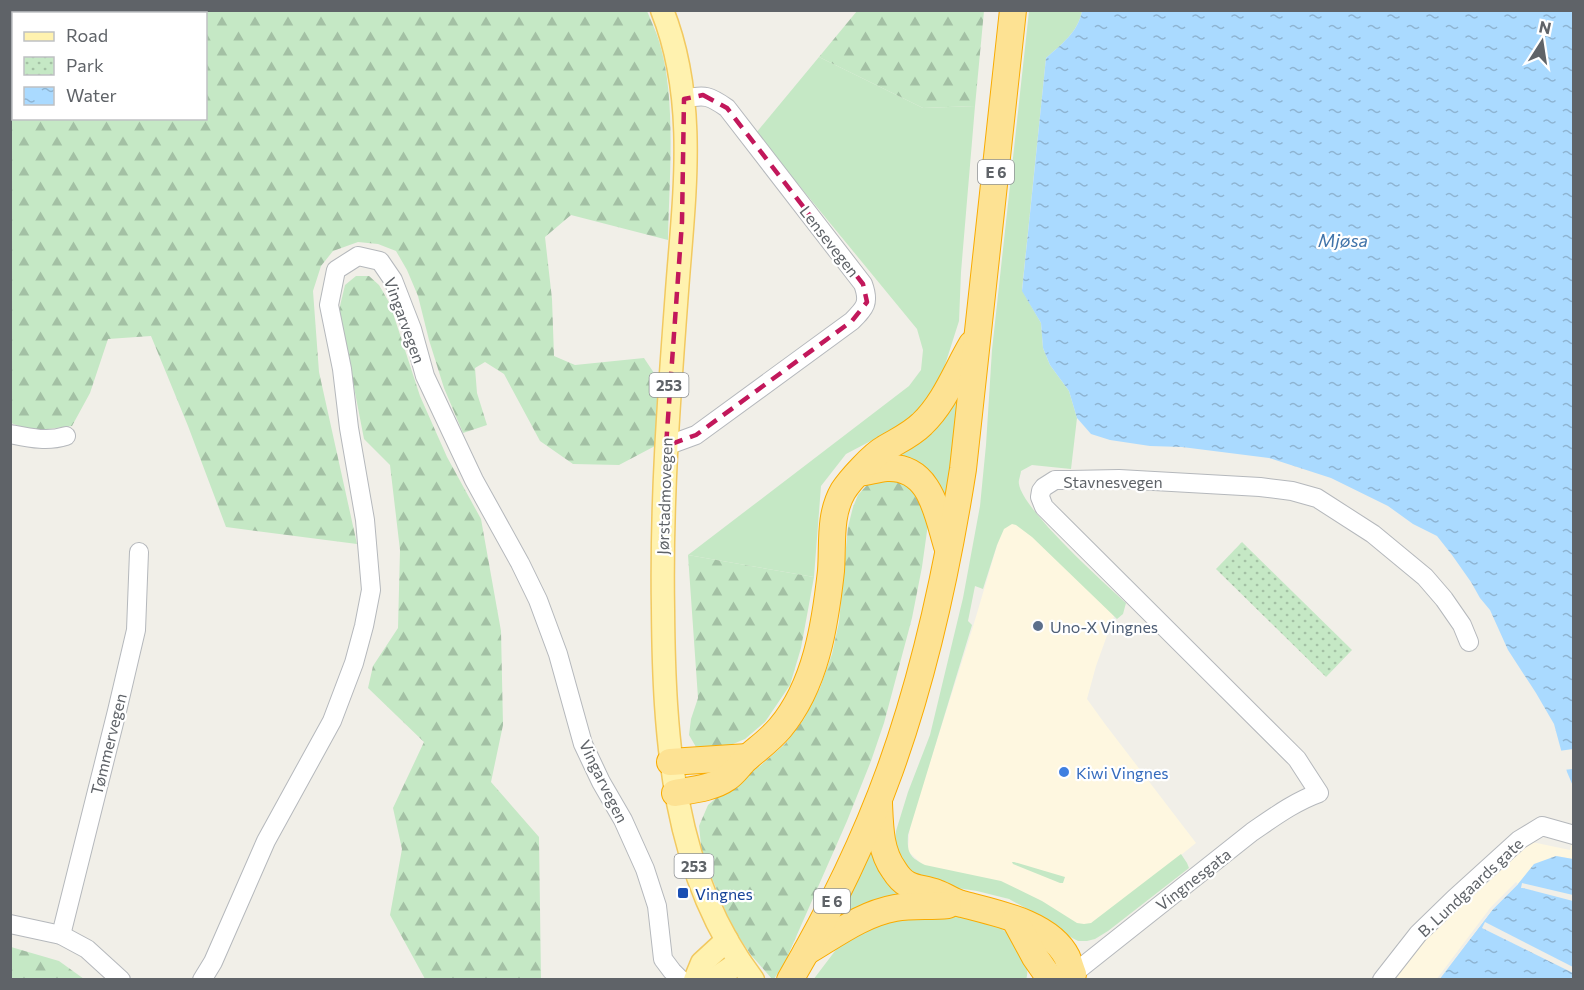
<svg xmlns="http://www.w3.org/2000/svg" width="1584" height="990" viewBox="0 0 1584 990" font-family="Commissioner,sans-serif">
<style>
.commercial{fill:#fef7e0}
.grass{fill:#c5e8c5}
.forest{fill:url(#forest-firs);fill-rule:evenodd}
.park{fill:url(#park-dots)}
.water{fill:url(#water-ripples)}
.pier{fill:#f1efe8}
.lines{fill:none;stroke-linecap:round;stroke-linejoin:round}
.minor-casing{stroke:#b5b8bc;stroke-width:20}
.major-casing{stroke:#f2c960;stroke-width:25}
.highway-casing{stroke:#f9ab00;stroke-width:28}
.minor{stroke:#fff;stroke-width:18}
.major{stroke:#fff2af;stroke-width:22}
.highway{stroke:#fde293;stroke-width:26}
.marked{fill:none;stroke:#c2185b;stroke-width:4.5;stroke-dasharray:12 8;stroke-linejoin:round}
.service-dot{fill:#5c6f8a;stroke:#fff;stroke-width:2}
.shop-dot{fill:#3f7fe0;stroke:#fff;stroke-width:2}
.transit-dot{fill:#1a4fb4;stroke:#fff;stroke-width:2}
.labels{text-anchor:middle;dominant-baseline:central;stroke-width:4.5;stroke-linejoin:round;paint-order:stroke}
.shield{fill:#fff;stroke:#8f9295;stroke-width:1.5}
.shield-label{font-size:15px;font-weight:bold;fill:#5f6368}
.street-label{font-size:16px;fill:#5f6368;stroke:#fff}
.service-label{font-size:16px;fill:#4e5e75;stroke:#fff;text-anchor:start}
.shop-label{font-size:16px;fill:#366cbe;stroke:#fff;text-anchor:start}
.transit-label{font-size:16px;fill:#164399;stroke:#fff;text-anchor:start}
.water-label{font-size:18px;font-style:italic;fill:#4174aa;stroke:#fff}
</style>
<defs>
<pattern id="forest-firs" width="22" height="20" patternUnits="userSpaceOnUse" patternTransform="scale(1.5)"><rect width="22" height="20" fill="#c5e8c5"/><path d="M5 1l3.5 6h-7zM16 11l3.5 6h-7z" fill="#a3c0a4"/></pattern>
<pattern id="park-dots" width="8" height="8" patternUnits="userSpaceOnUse" patternTransform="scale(1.5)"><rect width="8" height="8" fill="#c5e8c5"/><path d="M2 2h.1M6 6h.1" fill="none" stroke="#a3c0a4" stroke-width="1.8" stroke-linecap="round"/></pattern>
<pattern id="water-ripples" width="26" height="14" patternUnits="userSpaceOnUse" patternTransform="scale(1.5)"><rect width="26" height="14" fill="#aadaff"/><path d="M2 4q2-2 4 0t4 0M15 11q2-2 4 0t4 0" fill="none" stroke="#8eb4d2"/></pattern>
</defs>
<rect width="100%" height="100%" fill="#f1efe8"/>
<!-- commercial -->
<g class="commercial">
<path d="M1004,522H1015L1117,608L1096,666L1087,699L1105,724L1196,843L1093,925L1081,927L925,867L908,851L910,825L972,630Z"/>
<path d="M1573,837V859L1556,856L1534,865L1518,884L1493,909L1439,979L1389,980L1413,951L1532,842L1570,850Z"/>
</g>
<!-- grass -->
<g class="grass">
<path d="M1029,11H1082C1078,32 1062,44 1046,58L1022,290L1041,323L1043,348L1050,365L1069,391L1077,418L1071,469L1032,465L1021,471C1021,474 1018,481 1019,484C1022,509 1105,584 1126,603L1123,614L1117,619L1032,537L1016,525L1012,524L1004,529L997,545L983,589L975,586L968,621L972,625L908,835C907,852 909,857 925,865L1001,881L1042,901L1077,923L1084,924L1091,923L1181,854L1187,863L1189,868L1108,931L1095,939L1087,941H1078L1063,933L1040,916L1009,899L977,891L944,886L907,873L897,857L895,840L896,831L908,792L930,735L963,598L980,506L986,445L992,350Z"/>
<path d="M819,57L923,108L975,106L961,272L959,321L938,387L905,423L846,454L821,486L814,577L688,555L909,386L921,370L923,350L917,329L756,133Z"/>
<path d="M959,391L951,462L945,500L885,457Z"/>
<path d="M874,842L907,894L849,915L838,917Z"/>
<path d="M1012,862H1014L1065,877L1063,883H1060L1013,864Z"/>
<path d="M941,914C965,917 1000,920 1015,941C1018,944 1020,949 1022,953C1027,963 1029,969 1026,980H813L838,947L880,921Z"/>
</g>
<!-- forest -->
<g class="forest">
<path d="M11,11H647C651,21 656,31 659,41C677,99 669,179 668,240L571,215L545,237L552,299L554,356L575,365L644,358L658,379L655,446L619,465L573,464L540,441L504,374L485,362L475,368L477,393L487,425L463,433L444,388L429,340L418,296L407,270L396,251L378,244L358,242L333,251L321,266L313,291L319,372L357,544L226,527L188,426L151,336L108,339L90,393L72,426L32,431L11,423ZM14,14H206V118H14Z"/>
<path d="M857,11H984L975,106L923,108L819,57Z"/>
<path d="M356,276H369L379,285L390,304L420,396L447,457L481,519L501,631L503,725L491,782L539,837L541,979H425L390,915L402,849L393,808L424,742L368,688L373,666L398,628L400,550L390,465L364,439L339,310L345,285Z"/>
<path d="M889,474L918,487L928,524L922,567L912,618L884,723L871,761L847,821L785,962L774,979H772L751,955L732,927L702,854L699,826L708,805L733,784L760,766L785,744L804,719L820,688L832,654L839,622L848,527L853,507L858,495L867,485Z"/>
<path d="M688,555L814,577L801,648L790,685L765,722L745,739L721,749L696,747L689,735L691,719L698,698Z"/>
<path d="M11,947L59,961L84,979H11Z"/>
</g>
<!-- park -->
<path class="park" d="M1242,542L1352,650L1326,677L1216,569Z"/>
<!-- water -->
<g class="water">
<path d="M1082,11H1573V786L1567,772L1554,724L1536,693L1508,650L1490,610L1480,598L1471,582L1452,555L1437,536L1413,524L1388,506L1331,478L1269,458L1182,447L1150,446L1110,440L1091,434L1077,418L1069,391L1050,365L1043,348L1041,323L1022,291L1046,58C1062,44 1078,32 1082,11Z"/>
<path d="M1556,856L1573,859V979L1439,980L1493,909L1518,884L1534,864Z"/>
</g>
<!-- pier -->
<g class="pier">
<path d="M1573,749V769L1563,770L1559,751Z"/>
<path d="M1516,882L1518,884L1493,909L1439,979L1436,980L1491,907Z"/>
<path d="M1522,883L1573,895V901L1523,888H1521Z"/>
<path d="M1485,922L1573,967V973L1482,928Z"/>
</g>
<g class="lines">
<!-- minor casing -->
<g class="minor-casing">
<g id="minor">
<path d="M10,434C30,438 47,442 66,436"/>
<path d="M666,446L696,435L852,321C865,308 870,303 863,284L727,108C710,96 705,94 684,99"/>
<path d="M10,924L61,935L87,949L121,980"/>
<path d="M61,935L117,711L136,630L139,552"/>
<path d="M202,980L213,962L266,841L332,721L354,663L364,626L371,590L365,520L349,428L342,369L329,305L336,270L358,256L380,261L393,280L412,329L425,376L474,480L520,563L538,600L558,654L583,744L601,782L623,820L645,869L657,906L663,959L672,971L681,980"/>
<path d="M1075,980L1073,974L1252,832C1274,817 1294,802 1319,793L1297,759L1044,507L1040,497L1041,491L1044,487L1055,480H1070L1119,479L1260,487L1292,491L1317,498L1373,534L1425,577L1444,599L1462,625L1469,642"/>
<path d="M1382,980L1418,934L1454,899L1519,840L1542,826L1574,835"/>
</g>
</g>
<!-- major casing -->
<g class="major-casing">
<g id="major">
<path d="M662,10C698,100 684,197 677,291C669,397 661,502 663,609C664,736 672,874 753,980"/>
<path d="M695,980L702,963L727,940"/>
<path d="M713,980L740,962"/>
</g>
</g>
<!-- highway casing -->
<g class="highway-casing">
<g id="highway">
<path d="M858,473C867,472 877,469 886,468C931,465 937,514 947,546"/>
<path d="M670,762L748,757"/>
<path d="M675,793C692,790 713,788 727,778C735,773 740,764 746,759C758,748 769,741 780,728C816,685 825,625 831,571C833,544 829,515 843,491C850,480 873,455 884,449C897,441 911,435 922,424C945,402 956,371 972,344"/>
<path d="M879,803C880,826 880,851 894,870C907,891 918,886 937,893C946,896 953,902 962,904C996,913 1050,923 1067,957C1069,962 1071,969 1073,974"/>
<path d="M1015,920L1035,957L1051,980"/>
<path d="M806,952C835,935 862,914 895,908C913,905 930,907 948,905"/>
<path d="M790,980C829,913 864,842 890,770C925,673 947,571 963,469L1013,10"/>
</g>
</g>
<!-- minor -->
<use href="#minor" class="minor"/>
<!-- major -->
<use href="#major" class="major"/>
<!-- highway -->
<use href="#highway" class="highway"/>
</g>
<!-- marked area -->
<path class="marked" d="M703,95L727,108L863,284L867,302L852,321L696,435L666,446L682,222L684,99Z"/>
<!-- markers -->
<circle class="service-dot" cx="1038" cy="626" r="6"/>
<circle class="shop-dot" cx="1064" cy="772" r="6"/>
<rect class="transit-dot" x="677" y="887" width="12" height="12" rx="3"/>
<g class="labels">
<!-- shield labels -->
<g class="shield">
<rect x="978" y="160" width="36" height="24" rx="4.5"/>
<rect x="649.5" y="373" width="39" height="24" rx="4.5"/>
<rect x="674.5" y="854" width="39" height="24" rx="4.5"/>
<rect x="814" y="889" width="36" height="24" rx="4.5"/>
</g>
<g class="shield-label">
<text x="996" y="172">E 6</text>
<text x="669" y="385">253</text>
<text x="694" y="866">253</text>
<text x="832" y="901">E 6</text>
</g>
<!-- street labels -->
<g class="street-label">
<text transform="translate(830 241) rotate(52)">Lensevegen</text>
<text transform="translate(405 320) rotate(70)">Vingarvegen</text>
<text x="1113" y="481">Stavnesvegen</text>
<text transform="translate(664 496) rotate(-88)">Jørstadmovegen</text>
<text transform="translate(108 744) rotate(-76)">Tømmervegen</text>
<text transform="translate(604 781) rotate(64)">Vingarvegen</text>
<text transform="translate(1193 879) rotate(-38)">Vingnesgata</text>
<text transform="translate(1470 887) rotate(-43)">B. Lundgaards gate</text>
</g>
<!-- service labels -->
<g class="service-label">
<text x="1050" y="626">Uno-X Vingnes</text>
</g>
<!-- shop labels -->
<g class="shop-label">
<text x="1076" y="772">Kiwi Vingnes</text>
</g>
<!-- transit labels -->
<g class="transit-label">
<text x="695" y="893">Vingnes</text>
</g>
<!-- water labels -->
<g class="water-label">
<text x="1343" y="240">Mjøsa</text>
</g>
</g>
<!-- border -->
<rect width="1584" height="990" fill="none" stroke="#5f6368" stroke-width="24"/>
<!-- legend -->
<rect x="12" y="12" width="195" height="108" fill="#ffffff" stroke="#bfc1c3" stroke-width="1.5"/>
<rect x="24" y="32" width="30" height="9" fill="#fff2af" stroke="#bfc1c3" stroke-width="1.5"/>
<text x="66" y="42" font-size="18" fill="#5f6368">Road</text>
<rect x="24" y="57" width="30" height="18" fill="url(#park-dots)" stroke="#bfc1c3" stroke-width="1.5"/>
<text x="66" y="72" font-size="18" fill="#5f6368">Park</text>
<rect x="24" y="87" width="30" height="18" fill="url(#water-ripples)" stroke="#bfc1c3" stroke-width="1.5"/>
<text x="66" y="102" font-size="18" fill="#5f6368">Water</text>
<!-- north arrow -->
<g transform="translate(1542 42) rotate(12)" stroke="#ffffff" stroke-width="4.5" paint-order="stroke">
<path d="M0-4.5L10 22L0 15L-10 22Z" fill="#5f6368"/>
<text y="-9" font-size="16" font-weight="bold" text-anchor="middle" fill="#5f6368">N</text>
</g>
</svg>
